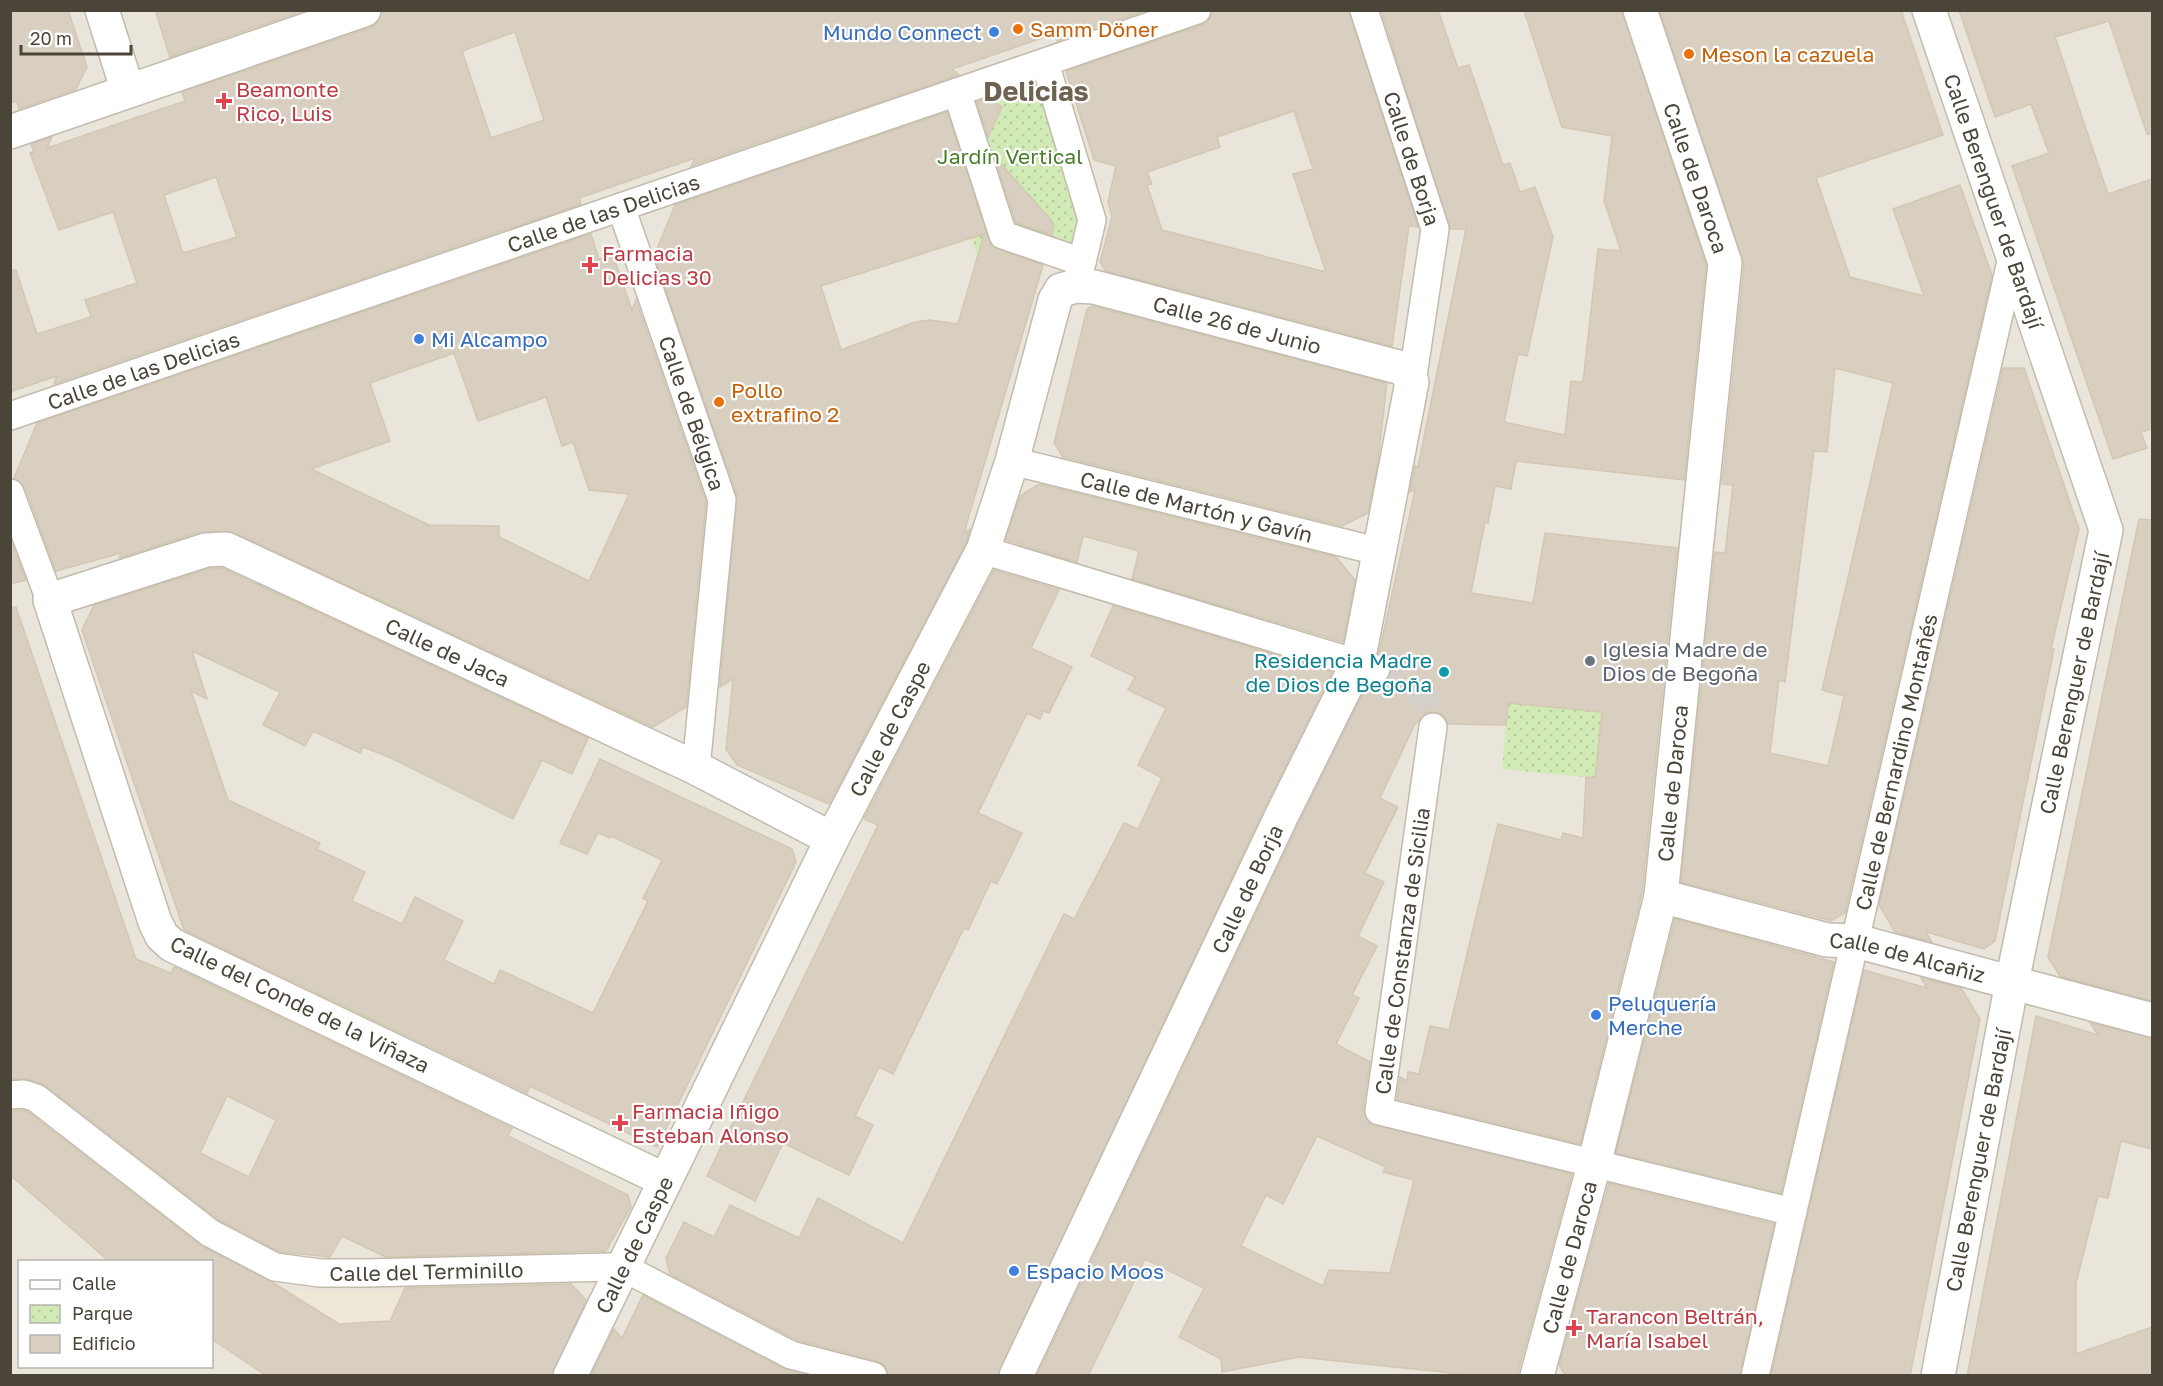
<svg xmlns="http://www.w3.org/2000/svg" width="2163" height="1386" viewBox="0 0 2163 1386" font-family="'Golos Text',sans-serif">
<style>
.residential{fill:#eae5da;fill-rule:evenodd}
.education{fill:#efe8d6}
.park{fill:url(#park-dots)}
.building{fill:#d8cfc1;stroke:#d3c7b4;stroke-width:1.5;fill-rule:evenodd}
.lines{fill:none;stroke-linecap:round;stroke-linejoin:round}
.pedestrian-tunnel{stroke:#d4d0c8;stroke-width:27;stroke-dasharray:27 14;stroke-linecap:butt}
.pedestrian-casing{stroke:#c2bbae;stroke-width:30}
.minor-casing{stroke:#c2bbae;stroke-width:36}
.pedestrian{stroke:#fff;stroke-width:27}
.minor{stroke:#fff;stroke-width:33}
.food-dot{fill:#e8710a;stroke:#fff;stroke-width:2}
.shop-dot{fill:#3f7fe0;stroke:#fff;stroke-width:2}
.health-dot{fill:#e0444e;stroke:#fff;stroke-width:2}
.worship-dot{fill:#6b7280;stroke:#fff;stroke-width:2}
.culture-dot{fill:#0f9aa8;stroke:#fff;stroke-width:2}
.labels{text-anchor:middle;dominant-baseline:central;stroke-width:4.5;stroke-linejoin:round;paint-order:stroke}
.food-label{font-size:21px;fill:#c56008;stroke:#fff;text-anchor:start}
.shop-label{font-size:21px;fill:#366cbe;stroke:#fff;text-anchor:start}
.health-label{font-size:21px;fill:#be3a42;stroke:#fff;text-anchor:start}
.park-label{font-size:21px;fill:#4a7f2a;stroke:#fff}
.street-label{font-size:21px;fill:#4b4439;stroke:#fff}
.worship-label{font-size:21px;fill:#5b616d;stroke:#fff;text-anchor:start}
.culture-label{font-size:21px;fill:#0d838f;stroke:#fff;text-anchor:end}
.district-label{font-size:27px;font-weight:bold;fill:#6e6250;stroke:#fff}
</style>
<defs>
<pattern id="park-dots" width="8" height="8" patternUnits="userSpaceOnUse" patternTransform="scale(1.5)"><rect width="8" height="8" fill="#d2eab5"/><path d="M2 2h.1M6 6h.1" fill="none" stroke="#b6ca9c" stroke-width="1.8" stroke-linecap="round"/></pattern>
</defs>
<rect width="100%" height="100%" fill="#f6f3ec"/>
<!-- residential -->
<path class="residential" d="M10,11H2152V1375H11ZM20,1262H212V1366H20Z"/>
<!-- education -->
<path class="education" d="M285,1291L403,1292L364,1375H266L235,1355Z"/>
<!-- park -->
<g class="park">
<path d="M1045,63L1092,220L1082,262L1048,251L1036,289L983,273L936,124L965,115L957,92Z"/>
<path d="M1508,703L1602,712L1595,778L1502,769Z"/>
</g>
<!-- building -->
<g class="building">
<path d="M10,10H68L87,67L76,89L19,109L17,101L10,103Z"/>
<path d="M155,10H305L170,57Z"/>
<path d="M382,10H1147L1057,41L1054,34L952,69L959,75L691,166L695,158L579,198L581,204L54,384L57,376L10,392V271L16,270L37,334L91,317L85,300L137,283L113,212L59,230L30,153L34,152L31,144L52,137L47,148L185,101L182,92L370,28L378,22ZM515,32L544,120L491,138L462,51ZM216,177L237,237L183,253L164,195Z"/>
<path d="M1212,10H1349L1418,227L1409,226L1392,346L1106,271L1100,262L1112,217L1108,202L1116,166L1094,160L1066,71L1202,25L1209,20ZM1294,111L1313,169L1293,174L1326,272L1162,230L1147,185L1152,184L1147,172L1220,147L1217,137Z"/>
<path d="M1381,10H1438L1458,68L1469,65L1503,165L1510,163L1520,192L1535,187L1553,237L1527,356L1518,354L1504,422L1565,435L1571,381L1583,382L1598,249L1621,251L1604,201L1612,136L1562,127L1524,10H1622L1706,265L1684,480L1516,461L1511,489L1495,486L1488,523L1485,522L1471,593L1533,603L1545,533L1677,548L1642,893L1580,1144L1397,1099L1400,1077L1407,1081L1408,1072L1419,1074L1430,1026L1449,1030L1498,824L1561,840L1563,833L1583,838L1586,777L1595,778L1602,712L1508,703L1506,725L1448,724L1442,714L1428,712L1415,724L1380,798L1398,807L1365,873L1384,882L1358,936L1377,946L1352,995L1359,998L1336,1044L1370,1062L1363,1109L1369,1123L1572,1174L1517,1376H1480L1299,1357L1222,1372L1221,1359L1179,1337L1204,1288L1145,1259L1088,1376H1037L1298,825L1368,683L1380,684L1391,673L1388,659L1379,653L1415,490L1410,492L1415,466L1418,467L1466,229H1450ZM1317,1136L1386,1167L1383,1172L1414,1180L1390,1273L1329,1270L1323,1286L1241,1246L1266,1195L1283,1204Z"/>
<path d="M1660,10H1901L1943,135L1816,178L1850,277L1924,296L1893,209L1960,185L1992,275L1845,913L1831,921L1681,882L1715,552L1725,553L1733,485L1722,484L1744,265ZM1835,368L1893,383L1822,690L1844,696L1828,766L1770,753L1779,680L1785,682L1814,451L1827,452Z"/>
<path d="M1959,10H2152V134H2147L2109,21L2055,37L2108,194L2152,179V429L2141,432L2147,448L2113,459L2012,166L2049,153L2031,104L1995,117Z"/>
<path d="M989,98L1002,107L988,137L977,102Z"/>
<path d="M947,112L991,246L1043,265L964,533L970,529L966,543L829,804L737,765L726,749L733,679L720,687L737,495L654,256L675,205ZM984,234L958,324L930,320L915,322L841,350L821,286Z"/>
<path d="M994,156L1052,221L1054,227L1052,235L1016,223Z"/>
<path d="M591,234L599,259L613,255L632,310L636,300L706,502L686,707L653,727L233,532H200L119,558L121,553L56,571L25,487L14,478L37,423ZM454,353L478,421L546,397L562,446L573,442L589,490L629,494L589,581L499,537V526L429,525L311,469L390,441L370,383Z"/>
<path d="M1092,306L1387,383L1378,460L1368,513L1342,526L1063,457L1054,443L1087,309Z"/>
<path d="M2003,368H2024L2079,529L2051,649H2054L1995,941L1984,949L1926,932L1932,942L1895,932L1879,905Z"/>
<path d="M1039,484L1336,557L1355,580L1343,642L1132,579L1139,551L1083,536L1077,562L1006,540L1020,496Z"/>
<path d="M2139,519L2152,520V1001L2060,976L2048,957Z"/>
<path d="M10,539L26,580L10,584Z"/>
<path d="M222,568L588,738L572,774L542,760L513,819L391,758L363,747L360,753L313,731L305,746L263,725L280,692L192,651L207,699L191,691L228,800L320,843L317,849L365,872L352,901L402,924L415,897L463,921L444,960L494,984L500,970L593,1013L648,901L643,898L662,860L611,836L610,838L598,833L587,854L560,843L600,759L792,849L796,862L657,1147L530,1086L527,1093L184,930L82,630L94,605L209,569Z"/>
<path d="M994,570L1059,590L1031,648L1072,667L1049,713L1044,711L1040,719L1027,713L978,813L1022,833L997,884L991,881L968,930L964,928L893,1074L879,1067L855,1116L873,1125L849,1175L783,1143L755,1201L707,1176L878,825L864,819Z"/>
<path d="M1113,606L1332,672L1264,809L998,1376H888L884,1365L877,1361L797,1340L670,1274L666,1258L684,1222L714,1237L730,1205L799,1238L818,1198L903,1243L1064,914L1074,919L1124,823L1138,829L1162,778L1138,765L1166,708L1128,690L1135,677L1091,656Z"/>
<path d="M16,607L136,959L171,973L174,967L512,1128L508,1136L628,1195L631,1207L606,1251L386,1257L342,1236L330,1257L280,1252L219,1220L46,1086L29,1079H10V608ZM227,1096L276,1120L249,1177L200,1153Z"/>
<path d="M1675,919L1834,962L1781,1193L1616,1153Z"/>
<path d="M1864,970L1927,988L1921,978L1961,988L1980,1019L1910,1376H1771Z"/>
<path d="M2036,1016L2098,1035L2090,1023L2152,1038V1149L2121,1141L2108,1198L2098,1196L2076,1283V1354L2152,1327V1376H1967Z"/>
<path d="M22,1110L28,1112L200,1245L272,1282L339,1324L390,1321L405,1288L571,1284L586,1300L552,1376H267L212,1339V1262H110L10,1175V1111Z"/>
<path d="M1609,1183L1774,1224L1740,1376H1566L1559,1365Z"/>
<path d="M643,1295L784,1369L808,1376H591L614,1329L622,1338Z"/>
</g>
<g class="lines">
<!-- pedestrian-tunnel -->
<path class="pedestrian-tunnel" d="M1376,669C1404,681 1436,692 1433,727"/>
<!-- pedestrian casing -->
<g class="pedestrian-casing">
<g id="pedestrian">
<path id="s1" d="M1364,10L1435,229L1412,382"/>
<path d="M1045,63L1092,220L1078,279"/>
<path d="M957,92L1003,235L1082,262"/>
<path id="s2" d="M621,207L722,500L696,768"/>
<path id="s3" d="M10,416L1197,10"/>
<path id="s4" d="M1012,461L1381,552"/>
<path d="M10,493L50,600"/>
<path d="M983,550L1376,669"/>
<path d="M1433,727L1379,1111L1793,1212"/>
<path id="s5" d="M10,1095L24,1094L36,1098L210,1233L275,1267L320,1273H366L611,1267"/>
<path d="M630,1271L791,1355L873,1376"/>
<path id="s6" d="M1755,1376L2013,253"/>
</g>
</g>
<!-- minor casing -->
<g class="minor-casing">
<g id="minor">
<path d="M102,10L128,91"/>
<path id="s7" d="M1929,10L2106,530L2012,982L1938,1376"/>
<path d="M10,132L364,10"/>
<path id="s8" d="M1661,896L1827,940L1856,941L2152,1020"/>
<path id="s9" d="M665,1180L172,945L162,936L155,922L50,600L206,550L226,549L696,768L832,839"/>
<path id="s10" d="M570,1376L832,839L983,550L1012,461L1055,300L1061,290L1076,286L1094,287L1398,367L1406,371L1412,382L1358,662L1281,817L1016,1376"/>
<path id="s11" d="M1537,1376L1594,1165L1661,896L1725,263L1640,10"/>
</g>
</g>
<!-- pedestrian -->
<use href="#pedestrian" class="pedestrian"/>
<!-- minor -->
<use href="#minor" class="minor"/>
</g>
<!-- markers -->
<g class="food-dot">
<circle cx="1018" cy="29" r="6"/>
<circle cx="1689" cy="54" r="6"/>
<circle cx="719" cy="402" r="6"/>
</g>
<g class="shop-dot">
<circle cx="994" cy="32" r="6"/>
<circle cx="419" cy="339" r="6"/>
<circle cx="1596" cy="1015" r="6"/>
<circle cx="1014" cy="1271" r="6"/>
</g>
<g class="health-dot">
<path d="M221 92h6v6h6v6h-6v6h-6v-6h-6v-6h6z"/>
<path d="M587 256h6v6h6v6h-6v6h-6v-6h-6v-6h6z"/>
<path d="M617 1114h6v6h6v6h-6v6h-6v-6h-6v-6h6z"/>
<path d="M1571 1319h6v6h6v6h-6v6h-6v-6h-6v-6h6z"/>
</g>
<circle class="worship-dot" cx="1590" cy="661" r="6"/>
<circle class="culture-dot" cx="1444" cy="672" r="6"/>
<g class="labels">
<!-- food labels -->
<g class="food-label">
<text x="1030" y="29">Samm Döner</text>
<text x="1701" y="54">Meson la cazuela</text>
<text x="731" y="390">Pollo<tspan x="731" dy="24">extrafino 2</tspan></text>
</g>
<!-- shop labels -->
<g class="shop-label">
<text x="982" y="32" text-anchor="end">Mundo Connect</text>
<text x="431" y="339">Mi Alcampo</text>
<text x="1608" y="1003">Peluquería<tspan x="1608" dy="24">Merche</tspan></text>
<text x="1026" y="1271">Espacio Moos</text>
</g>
<!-- health labels -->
<g class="health-label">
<text x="236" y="89">Beamonte<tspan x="236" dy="24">Rico, Luis</tspan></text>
<text x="602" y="253">Farmacia<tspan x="602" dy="24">Delicias 30</tspan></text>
<text x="632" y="1111">Farmacia Iñigo<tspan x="632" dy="24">Esteban Alonso</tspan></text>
<text x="1586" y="1316">Tarancon Beltrán,<tspan x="1586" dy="24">María Isabel</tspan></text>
</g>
<!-- park labels -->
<g class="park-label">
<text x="1010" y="156">Jardín Vertical</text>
</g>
<!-- street labels -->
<g class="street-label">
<text stroke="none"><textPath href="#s1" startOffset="156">Calle de Borja</textPath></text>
<text transform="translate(1696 178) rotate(71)">Calle de Daroca</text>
<text stroke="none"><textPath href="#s7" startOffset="202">Calle Berenguer de Bardají</textPath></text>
<text stroke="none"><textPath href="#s3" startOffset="627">Calle de las Delicias</textPath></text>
<text stroke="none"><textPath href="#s10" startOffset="1377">Calle 26 de Junio</textPath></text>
<text stroke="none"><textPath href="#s3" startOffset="141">Calle de las Delicias</textPath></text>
<text stroke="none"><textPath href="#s2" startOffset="218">Calle de Bélgica</textPath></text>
<text stroke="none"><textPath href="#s4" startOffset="190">Calle de Martón y Gavín</textPath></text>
<text stroke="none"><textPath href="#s9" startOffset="1342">Calle de Jaca</textPath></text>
<text transform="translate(2074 683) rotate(-78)">Calle Berenguer de Bardají</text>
<text stroke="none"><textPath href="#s10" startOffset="722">Calle de Caspe</textPath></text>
<text stroke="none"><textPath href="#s6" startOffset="630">Calle de Bernardino Montañés</textPath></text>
<text stroke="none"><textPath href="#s11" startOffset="609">Calle de Daroca</textPath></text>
<text transform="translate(1247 889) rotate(-65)">Calle de Borja</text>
<text transform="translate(1402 951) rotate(-82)">Calle de Constanza de Sicilia</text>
<text stroke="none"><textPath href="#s8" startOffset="254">Calle de Alcañiz</textPath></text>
<text transform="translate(300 1004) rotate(26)">Calle del Conde de la Viñaza</text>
<text transform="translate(1978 1160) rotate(-79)">Calle Berenguer de Bardají</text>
<text stroke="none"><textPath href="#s10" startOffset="146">Calle de Caspe</textPath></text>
<text stroke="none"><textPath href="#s11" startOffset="123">Calle de Daroca</textPath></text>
<text stroke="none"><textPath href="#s5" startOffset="472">Calle del Terminillo</textPath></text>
</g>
<!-- worship labels -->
<g class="worship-label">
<text x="1602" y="649">Iglesia Madre de<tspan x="1602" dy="24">Dios de Begoña</tspan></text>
</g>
<!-- culture labels -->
<g class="culture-label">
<text x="1432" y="660">Residencia Madre<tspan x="1432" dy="24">de Dios de Begoña</tspan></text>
</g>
<!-- district labels -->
<g class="district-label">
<text x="1036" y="91">Delicias</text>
</g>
</g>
<!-- border -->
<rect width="2163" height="1386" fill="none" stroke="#4b4439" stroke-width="24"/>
<!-- legend -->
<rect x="18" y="1260" width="195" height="108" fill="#ffffff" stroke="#b7b4b0" stroke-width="1.5"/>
<rect x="30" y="1280" width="30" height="9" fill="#ffffff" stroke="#b7b4b0" stroke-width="1.5"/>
<text x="72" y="1290" font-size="18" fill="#4b4439">Calle</text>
<rect x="30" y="1305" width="30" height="18" fill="url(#park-dots)" stroke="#b7b4b0" stroke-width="1.5"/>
<text x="72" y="1320" font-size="18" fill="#4b4439">Parque</text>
<rect x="30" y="1335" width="30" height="18" fill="#d8cfc1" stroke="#b7b4b0" stroke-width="1.5"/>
<text x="72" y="1350" font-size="18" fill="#4b4439">Edificio</text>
<!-- scale -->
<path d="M21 45v9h110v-9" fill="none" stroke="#4b4439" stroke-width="3"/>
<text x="30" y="45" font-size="18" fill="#4b4439" stroke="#ffffff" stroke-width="4.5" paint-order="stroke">20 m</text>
</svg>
